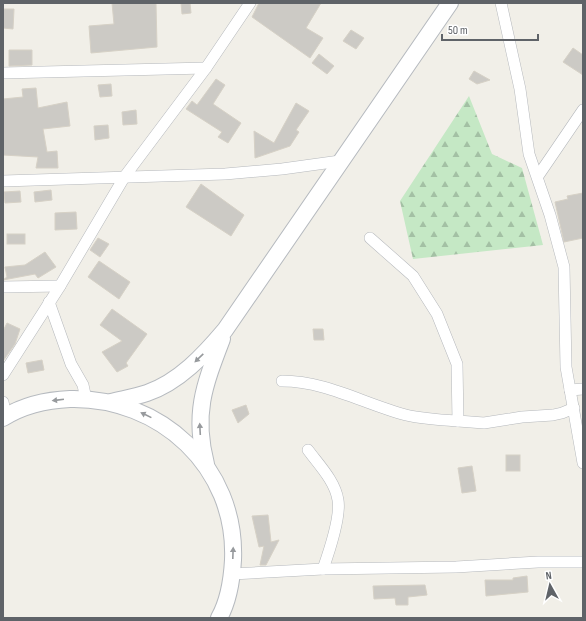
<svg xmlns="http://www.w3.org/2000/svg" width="586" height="621" viewBox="0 0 586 621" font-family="'Sofia Sans Condensed',sans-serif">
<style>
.forest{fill:url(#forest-firs)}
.building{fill:#cccac5;stroke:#d6d1c6}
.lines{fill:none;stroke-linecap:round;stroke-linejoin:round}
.street-casing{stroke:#b5b8bc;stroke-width:12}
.secondary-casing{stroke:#b6babf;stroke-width:18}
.street{stroke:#fff;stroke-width:11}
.secondary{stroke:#fff;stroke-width:16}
.oneway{fill:#979a9d}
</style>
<defs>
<pattern id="forest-firs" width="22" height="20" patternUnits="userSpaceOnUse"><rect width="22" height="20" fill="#c5e8c5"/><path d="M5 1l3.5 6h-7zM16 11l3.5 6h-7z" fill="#a3c0a4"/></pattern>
</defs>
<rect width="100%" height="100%" fill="#f1efe8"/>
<!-- forest -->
<path class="forest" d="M469,96L492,154L522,168L543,245L413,259L400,201Z"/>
<!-- building -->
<g class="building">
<path d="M112,3H156L157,47L91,53L89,26L114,24Z"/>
<path d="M181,3H190L191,13L182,14Z"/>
<path d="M259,3H321L306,28L323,38L310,58L252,17Z"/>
<path d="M3,9H14L13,29L3,28Z"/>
<path d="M351,30L364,38L356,49L343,41Z"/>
<path d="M573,48L583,55V75L563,62Z"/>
<path d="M9,50H32V65L9,66Z"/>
<path d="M319,54L334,66L327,74L312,63Z"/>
<path d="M474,71L490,80L477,84L469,79Z"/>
<path d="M216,79L225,85L213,104L241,123L228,143L218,137L222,132L186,109L192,101L197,105Z"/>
<path d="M111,84L112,96L100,97L98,85Z"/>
<path d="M36,88L38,108L67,102L70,126L43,129L47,152L57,151L58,168H36L38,157L3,155V99L23,97L22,89Z"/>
<path d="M296,103L309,111L296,130L299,132L290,146L255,158L254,131L274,143Z"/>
<path d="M136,110L137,124L123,125L122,112Z"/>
<path d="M108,125L109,138L95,140L94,126Z"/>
<path d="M201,184L244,215L231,236L186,207Z"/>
<path d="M51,190L52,200L35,202L34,192Z"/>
<path d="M20,191L21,202L5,203L4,192Z"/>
<path d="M583,193V238L564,242L555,202L568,199L567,196Z"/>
<path d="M76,212L77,229L55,230V213Z"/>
<rect x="7" y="234" width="18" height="10"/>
<path d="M98,238L109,244L100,257L90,250Z"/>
<path d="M45,252L56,267L38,278L35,274L3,280L7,277L5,267L25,265Z"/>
<path d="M99,261L130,282L119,299L88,277Z"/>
<path d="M112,309L147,334L126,363L128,366L117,372L102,352L122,341L100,325Z"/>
<path d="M7,323L20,329L15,344L3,361V331Z"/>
<path d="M313,329H323L324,340H314Z"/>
<path d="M42,360L44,370L28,373L26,363Z"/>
<path d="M246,405L249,414L238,423L232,410Z"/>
<rect x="506" y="455" width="14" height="16"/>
<path d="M472,466L476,491L462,493L458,468Z"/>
<path d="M268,515L271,542L279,540L266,565H260L264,546L259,547L252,516Z"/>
<path d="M527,576L528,592L486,596L485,580H513V578Z"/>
<path d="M425,585L427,595L408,597V605H396L395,598L374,599L373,586Z"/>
</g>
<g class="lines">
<!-- street casing -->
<g class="street-casing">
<g id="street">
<path d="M501,3L520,89L529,154L550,215L564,267L566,367L583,463"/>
<path d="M3,73L206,68"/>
<path d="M538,176L583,110"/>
<path d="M3,181L225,174L282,169L340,161"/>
<path d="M370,238L413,276L437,314L457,364L458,421L484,423L522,417L553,415L562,413L574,408"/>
<path d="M3,287L60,286"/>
<path d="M49,302L71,364L83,385L86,399"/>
<path d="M3,375L60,286L125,176L206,68L250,3"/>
<path d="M282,381C326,381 364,404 406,415C423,419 441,420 458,421"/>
<path d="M570,390L583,389"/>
<path d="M3,402L6,416"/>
<path d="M308,450C319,465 335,481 338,500C341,517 329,552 323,569"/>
<path d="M232,574L323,569L456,567L538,562H583"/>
</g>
</g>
<!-- secondary casing -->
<g class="secondary-casing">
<g id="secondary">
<path d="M111,402C123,399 135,397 147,393C179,382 204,355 225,330L450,3"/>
<path d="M3,418C22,406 47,400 70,399C160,397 237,467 233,560C232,578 228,602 219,618"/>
<path d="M206,464C193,414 204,386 222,339"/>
</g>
</g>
<!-- street -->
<use href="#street" class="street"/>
<!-- secondary -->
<use href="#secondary" class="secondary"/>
</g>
<!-- one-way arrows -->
<defs><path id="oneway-solid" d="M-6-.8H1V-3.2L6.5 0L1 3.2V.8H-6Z"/></defs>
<g class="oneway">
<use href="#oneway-solid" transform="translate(199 358) rotate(136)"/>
<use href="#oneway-solid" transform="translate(58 400) rotate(173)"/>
<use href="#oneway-solid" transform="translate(146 415) rotate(-154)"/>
<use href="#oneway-solid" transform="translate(200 429) rotate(-93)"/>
<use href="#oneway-solid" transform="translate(233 553) rotate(-88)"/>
</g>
<!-- border -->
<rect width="586" height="621" fill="none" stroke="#5f6368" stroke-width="8"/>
<!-- north arrow -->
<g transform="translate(550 585) rotate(352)" stroke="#ffffff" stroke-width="3" paint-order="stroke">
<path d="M0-3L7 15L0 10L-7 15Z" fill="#5f6368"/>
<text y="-6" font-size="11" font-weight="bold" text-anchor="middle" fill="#5f6368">N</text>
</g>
<!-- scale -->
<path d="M442 34v6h96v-6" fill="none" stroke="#5f6368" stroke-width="2"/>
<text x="448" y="34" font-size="12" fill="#5f6368" stroke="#ffffff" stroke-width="3" paint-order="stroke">50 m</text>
</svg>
